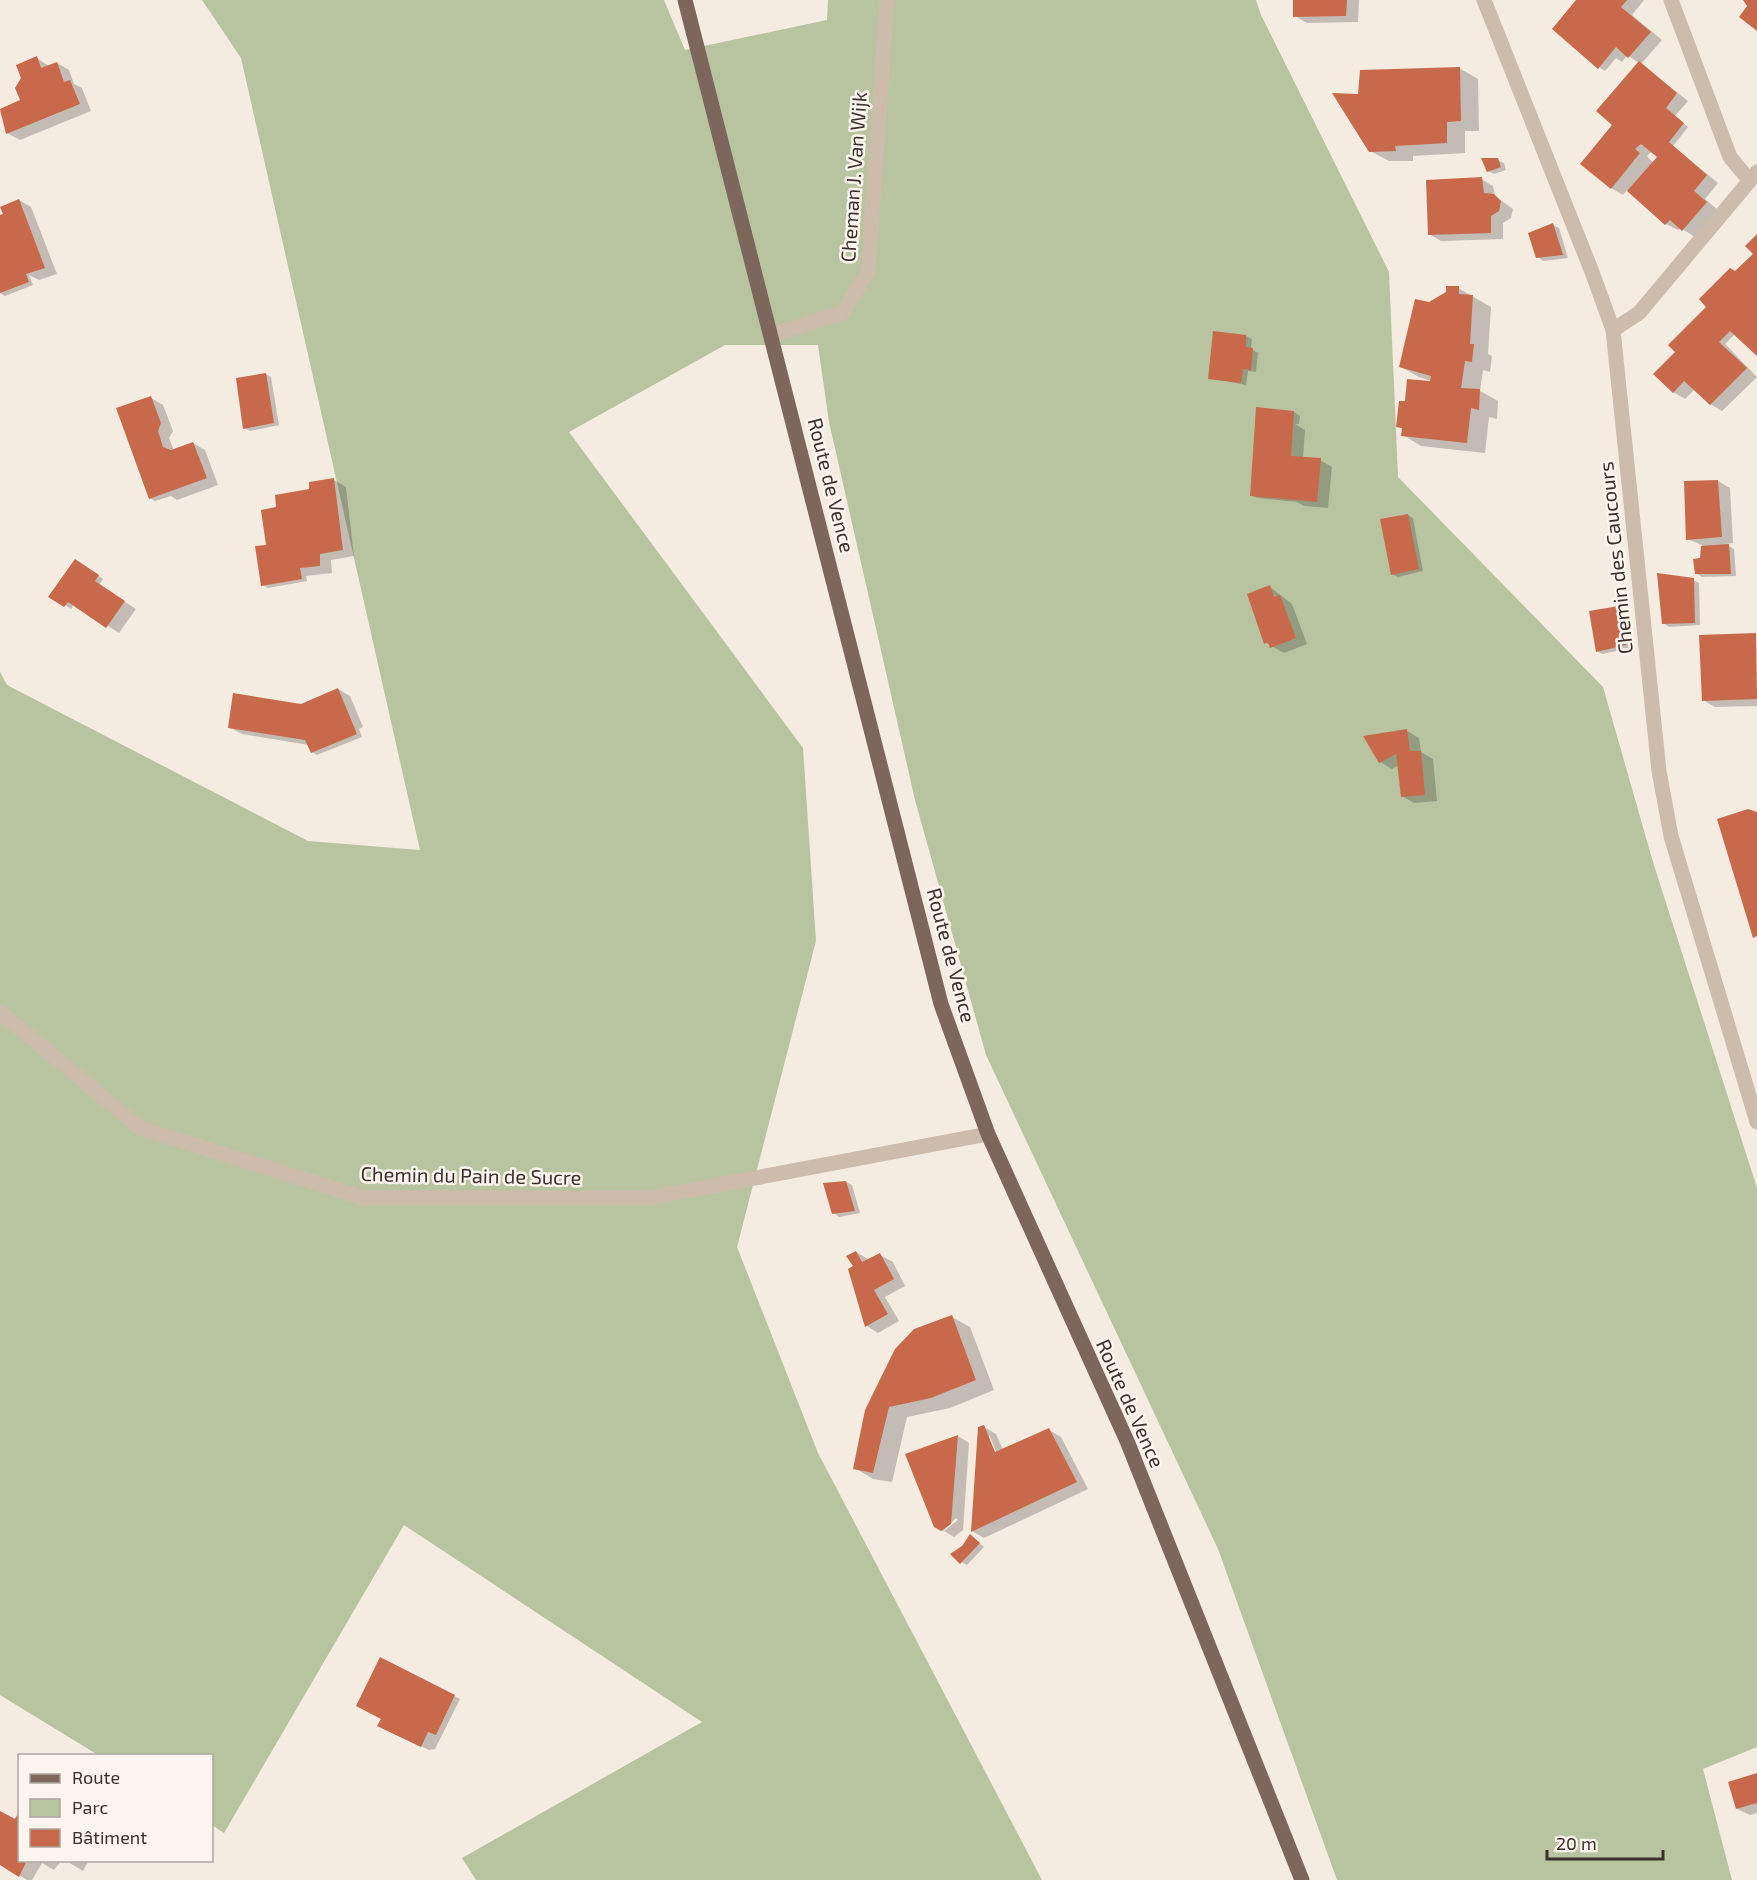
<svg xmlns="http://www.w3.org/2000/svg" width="1757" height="1880" viewBox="0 0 1757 1880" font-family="'Exo 2',sans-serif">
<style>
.green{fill:#b8c4a0}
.shadow{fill:#0003;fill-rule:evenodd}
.building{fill:#c8694b}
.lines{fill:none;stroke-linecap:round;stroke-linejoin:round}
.minor{stroke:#cdbbac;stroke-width:15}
.major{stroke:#7d675c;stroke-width:15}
.labels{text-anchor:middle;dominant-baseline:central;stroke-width:5;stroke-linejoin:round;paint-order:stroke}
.street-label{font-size:20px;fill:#3b302b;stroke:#fbf5ee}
</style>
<rect width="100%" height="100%" fill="#f4ebe1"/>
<!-- green -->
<path class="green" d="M202,0H664L685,50L827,20L828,0H1256L1261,15L1389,272L1398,477L1603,687L1653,862L1757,1188V1747L1703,1769L1732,1880H1337L1218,1549L986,1055L915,800L829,422L818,345H725L569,432L803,748L816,941L737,1247L818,1453L1042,1880H476L462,1858L702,1722L404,1525L224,1833L212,1825V1756L98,1755L0,1695V672L7,685L308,841L420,850L241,58Z"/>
<!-- shadow -->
<g class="shadow">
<path d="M1295,0H1359L1358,22L1307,23L1295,16Z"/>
<path d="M1578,0H1644L1632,15L1662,40L1641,64L1688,101L1675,116L1688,127L1673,146L1718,183L1705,199L1718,210L1695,237L1681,228L1678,230L1666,224L1627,190L1623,195L1611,188L1614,124L1639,63L1627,55L1622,62L1616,58L1605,71L1599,67ZM1652,151L1658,156L1653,163L1647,156Z"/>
<path d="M37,58L50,67L57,63L69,70L74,84L82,88L91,111L20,140L7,133L0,111L22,101Z"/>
<path d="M1459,68L1478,79L1479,131H1465V153L1413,156V161H1389L1370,151L1361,72Z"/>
<path d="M1498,160L1504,163L1506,170L1494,174L1488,171Z"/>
<path d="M1481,179L1493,186L1495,196L1513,209L1511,218L1503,223V239L1441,241L1429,234Z"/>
<path d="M19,200L31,207L57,274L39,280L29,275L33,285L5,296L0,293V216Z"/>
<path d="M1553,225L1559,228L1568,258L1543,261L1538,257Z"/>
<path d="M1757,259V354L1736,333L1725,344L1757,377L1722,411L1710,404L1695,389L1685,399L1673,392L1677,352L1696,320L1736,273Z"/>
<path d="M1458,288L1491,307L1488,354L1492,356L1490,372L1483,370L1480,391L1498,401L1497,419L1489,417L1485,453L1421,446L1403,435V429L1398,426L1406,403L1435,382L1419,377L1401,367L1429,304Z"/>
<path d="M1214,333L1246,336L1252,339L1251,349L1258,353L1256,372L1248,371L1246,385L1210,378Z"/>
<path d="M266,374L271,377L279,425L250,431L244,428Z"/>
<path d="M151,398L163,405L173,431L169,438L174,451L193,443L205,450L218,485L177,500L171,496L155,501L150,498Z"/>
<path d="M1258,408L1294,412L1300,416L1299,424H1295L1305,430L1303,458L1320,460L1332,467L1328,508L1304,506L1297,502L1257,498L1251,495Z"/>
<path d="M334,480L346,487L354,556L331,560L332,573L306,576L307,581L268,588L263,585L268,546L277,508Z"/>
<path d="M1718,481L1730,488L1733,543L1725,544L1734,549L1736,576L1702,577L1696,573L1701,560L1702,545L1687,539Z"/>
<path d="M1408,515L1413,518L1423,571L1398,577L1392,574Z"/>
<path d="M87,568L103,579L99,585L136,609L119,633L74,604L71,609L51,596Z"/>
<path d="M1693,580L1699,583L1700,625L1669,627L1663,623Z"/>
<path d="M1270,587L1292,604L1307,644L1284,653L1266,643Z"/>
<path d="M1619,607L1624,610L1631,648L1602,654L1597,651Z"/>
<path d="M1755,634L1757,706L1715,707L1703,700Z"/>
<path d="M338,689L350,696L363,727L359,729L362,737L317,755L312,752L309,745L242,734L229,727L301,705Z"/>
<path d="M1407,731L1419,738L1421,752L1433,759L1437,801L1414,803L1402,796L1399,765L1392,769L1380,762Z"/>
<path d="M846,1182L852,1185L860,1213L839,1217L834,1213Z"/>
<path d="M856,1252L868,1259L880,1255L893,1262L905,1286L885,1297L899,1321L878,1333L867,1326L855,1267Z"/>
<path d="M952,1317L970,1327L994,1390L950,1408L907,1417L892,1482L873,1479L855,1468L867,1411Z"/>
<path d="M984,1427L996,1434L1003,1450L1049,1430L1061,1437L1088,1489L984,1538L972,1531ZM989,1434L999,1459L989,1442Z"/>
<path d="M958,1436L969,1443L963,1530L954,1537L944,1531L958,1520L956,1518L943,1531L935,1526Z"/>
<path d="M971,1536L984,1547L967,1565L961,1562L963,1547Z"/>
<path d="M454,1696L460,1699L435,1749L429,1750L391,1732Z"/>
<path d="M1757,1774V1813L1750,1815L1737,1809Z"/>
<path d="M0,1812L15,1821L20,1860H62L54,1870L42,1863L32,1880H27L0,1863Z"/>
<path d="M65,1860H89L83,1871Z"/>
</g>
<!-- building -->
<g class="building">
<path d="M1293,0H1347L1346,16L1293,17Z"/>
<path d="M1576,0H1627L1621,7L1651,32L1628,58L1616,47L1598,69L1552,29Z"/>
<path d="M1743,0H1757V31L1739,17L1747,6Z"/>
<path d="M37,56L41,68L57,62L64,82L70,80L80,104L6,134L0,109L20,100L15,88L21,78L16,65Z"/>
<path d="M1639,61L1677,93L1666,108L1684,123L1669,142L1707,175L1694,191L1707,202L1682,231L1670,220L1665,225L1627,191L1657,157L1641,144L1635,149L1640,153L1611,189L1580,164L1612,125L1596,111Z"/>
<path d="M1460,67L1461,121L1447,122V143L1395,146L1396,151L1369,152L1332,93L1358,94L1360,70Z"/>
<path d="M1481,158H1498L1501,167L1487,172Z"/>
<path d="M1482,177L1484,193L1494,194L1501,201L1499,211L1491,216V233L1428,235L1426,180Z"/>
<path d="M19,199L45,268L26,274L29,282L0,293V215L3,214L0,207Z"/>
<path d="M1553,223L1563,255L1536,258L1528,233Z"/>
<path d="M1757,234V356L1730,331L1719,342L1747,368L1710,405L1684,381L1673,393L1653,374L1675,352L1668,345L1706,307L1699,299L1730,268L1735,271L1753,254L1745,246Z"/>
<path d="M1446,286H1459V294L1473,295L1470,344H1474L1472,362L1465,361L1461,388L1480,389L1479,410L1471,408L1467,443L1401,436L1402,428L1396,427L1399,401H1405L1407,379L1430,381L1431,376L1399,367L1415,299L1429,302L1446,292Z"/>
<path d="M1213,331L1246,335V347L1253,348L1251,370L1243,369L1241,383L1208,379Z"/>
<path d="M266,373L274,423L243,429L236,378Z"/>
<path d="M151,396L161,423L158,431L163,447L171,450L193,442L207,478L149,499L116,408Z"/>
<path d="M1256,407L1294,411L1291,456L1321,458L1317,502L1250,496Z"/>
<path d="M334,478L343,550L320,554V566L300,568L302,579L261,586L255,546L266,545L261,510L276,507L275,495L309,489V482Z"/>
<path d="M1718,480L1722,537L1686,540L1684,481Z"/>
<path d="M1408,514L1419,569L1391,575L1380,519Z"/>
<path d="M1729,544L1731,574H1695L1693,559L1700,558L1701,546Z"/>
<path d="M75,559L99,575L95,581L125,601L106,628L68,602L64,607L48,597Z"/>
<path d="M1657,573L1694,578L1695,623L1662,624Z"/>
<path d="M1270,585L1274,597L1280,595L1296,638L1270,648L1268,642L1264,644L1247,594Z"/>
<path d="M1619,606L1626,645L1596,652L1589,611Z"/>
<path d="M1756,633L1757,699L1702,701L1699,635Z"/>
<path d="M338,688L357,734L311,753L305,740L228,728L233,693L301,704Z"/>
<path d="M1407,729L1410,751H1421L1425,795L1401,797L1396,754L1379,763L1363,736Z"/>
<path d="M1748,809L1757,812V936L1753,938L1717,819Z"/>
<path d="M846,1181L855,1211L832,1214L823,1183Z"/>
<path d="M856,1251L862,1262L880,1253L894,1279L874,1290L888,1314L865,1327L848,1269L853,1266L846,1256Z"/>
<path d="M952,1315L976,1380L931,1398L889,1407L873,1473L853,1469L865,1410L895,1349L914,1329Z"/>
<path d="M984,1425L995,1452L1049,1428L1077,1482L971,1532L978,1427Z"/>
<path d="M958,1435L951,1524L941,1531L934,1527L905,1454Z"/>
<path d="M970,1534L980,1543L960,1564L950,1554L962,1546Z"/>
<path d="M380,1657L455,1695L436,1735L428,1732L421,1747L377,1726L381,1719L356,1706Z"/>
<path d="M1757,1773V1803L1736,1809L1728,1782Z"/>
<path d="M20,1810V1860H27L19,1877L0,1865V1811L15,1819Z"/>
</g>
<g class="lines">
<!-- minor -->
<g class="minor">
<path d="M1484,0L1592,272L1613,330L1659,771L1671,836L1757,1122"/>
<path d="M1671,0L1730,157L1749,180"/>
<path d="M1613,330L1639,313L1757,172"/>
<path d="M772,335L842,313L868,272L887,0"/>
<path d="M0,1012L140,1128L364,1198H649L988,1134"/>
</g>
<!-- major -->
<path class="major" d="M685,0L941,1004L988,1134L1127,1441L1302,1880"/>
</g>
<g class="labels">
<!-- street labels -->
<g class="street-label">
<text transform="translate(853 177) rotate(-86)">Cheman J. Van Wijk</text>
<text transform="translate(832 485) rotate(76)">Route de Vence</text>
<text transform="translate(1615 558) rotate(-96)">Chemin des Caucours</text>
<text transform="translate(952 955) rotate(75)">Route de Vence</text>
<text transform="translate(471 1175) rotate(1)">Chemin du Pain de Sucre</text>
<text transform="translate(1131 1403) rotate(66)">Route de Vence</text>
</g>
</g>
<!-- legend -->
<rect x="18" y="1754" width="195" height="108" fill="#fbf5ee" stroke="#aea6a0" stroke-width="1.5"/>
<rect x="30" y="1774" width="30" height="9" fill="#7d675c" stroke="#aea6a0" stroke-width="1.5"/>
<text x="72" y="1784" font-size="18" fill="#3b302b">Route</text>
<rect x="30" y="1799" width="30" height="18" fill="#b8c4a0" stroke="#aea6a0" stroke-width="1.5"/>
<text x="72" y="1814" font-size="18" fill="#3b302b">Parc</text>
<rect x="30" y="1829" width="30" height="18" fill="#c8694b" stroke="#aea6a0" stroke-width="1.5"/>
<text x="72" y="1844" font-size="18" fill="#3b302b">Bâtiment</text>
<!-- scale -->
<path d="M1547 1850v9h116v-9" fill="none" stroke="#3b302b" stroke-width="3"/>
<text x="1556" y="1850" font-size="18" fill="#3b302b" stroke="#fbf5ee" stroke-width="4.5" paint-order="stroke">20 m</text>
</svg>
